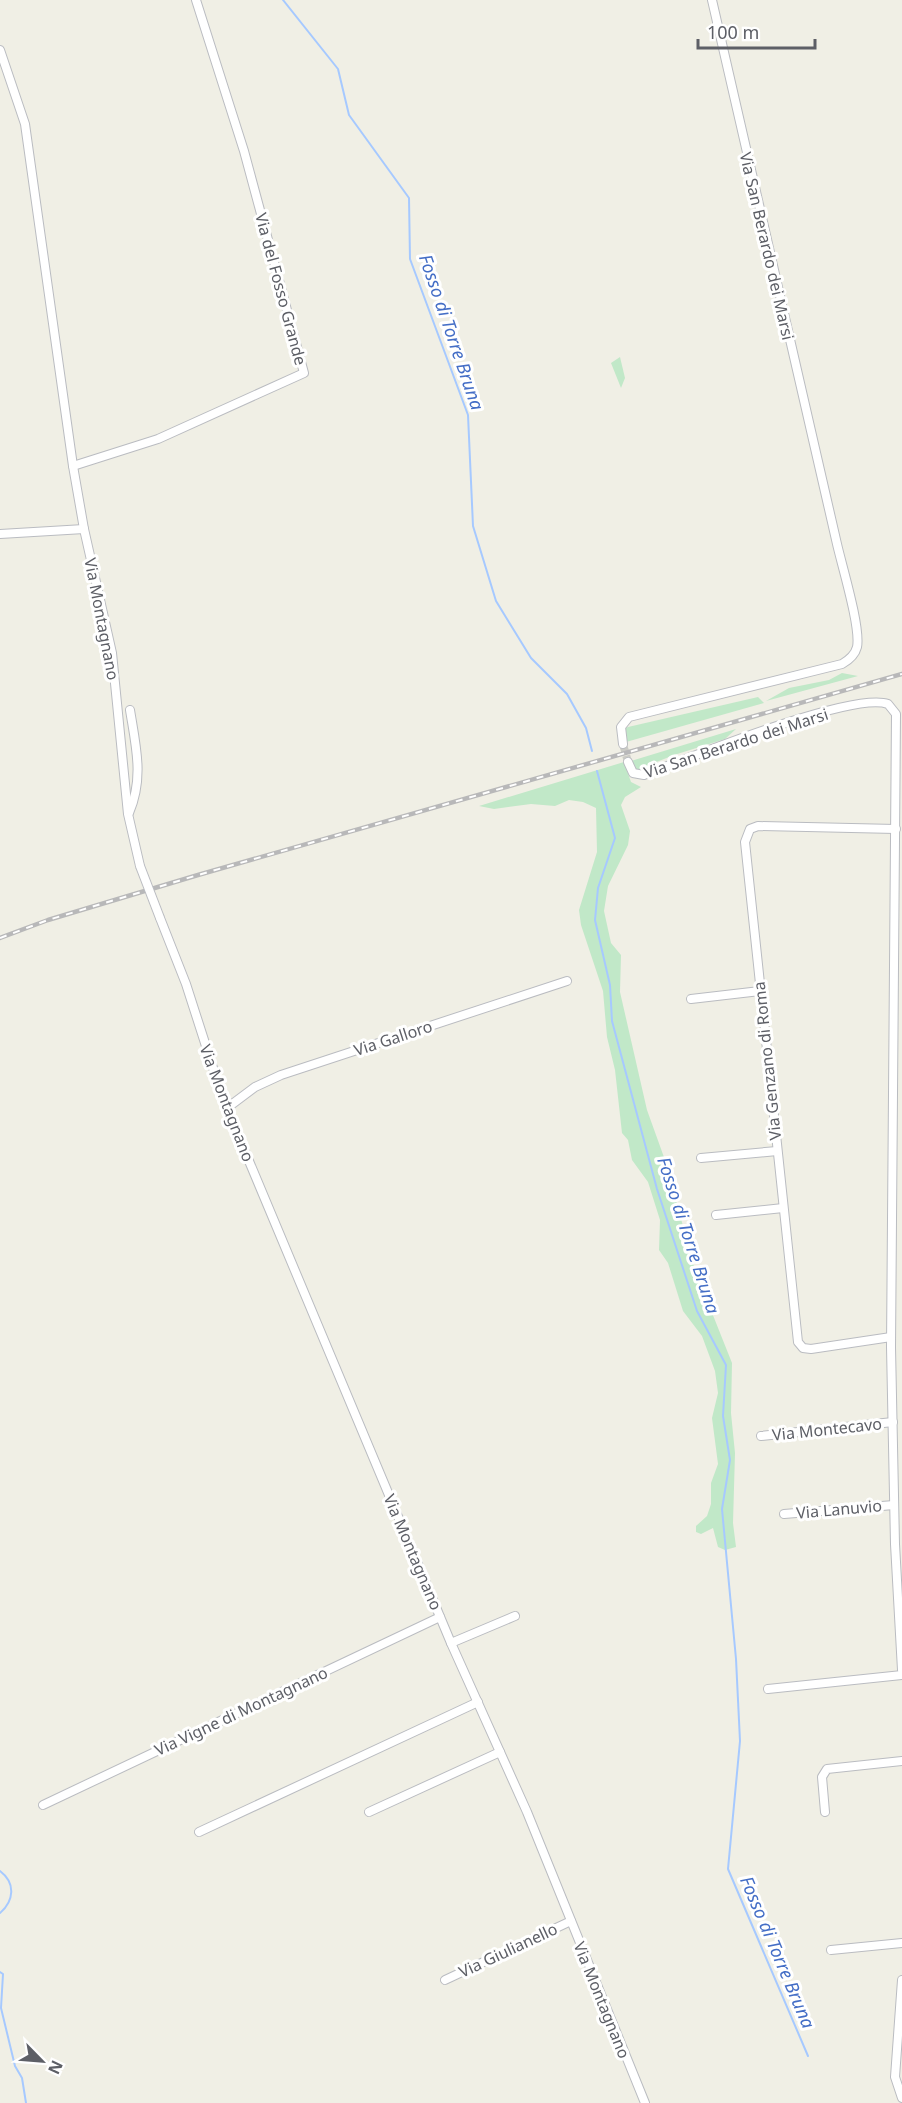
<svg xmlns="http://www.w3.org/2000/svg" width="902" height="2103" viewBox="0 0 902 2103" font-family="'Noto Sans',sans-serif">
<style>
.green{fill:#c1e8c8}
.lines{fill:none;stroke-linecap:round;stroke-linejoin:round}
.stream{stroke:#a6c9ff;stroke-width:2}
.street-tunnel{stroke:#cbcbc5;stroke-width:8;stroke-dasharray:8 4;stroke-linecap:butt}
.street-casing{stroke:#babcc1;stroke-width:10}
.street{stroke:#fff;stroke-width:8}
.rail-casing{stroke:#b8b8b9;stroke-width:4.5}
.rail{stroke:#fff;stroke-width:2;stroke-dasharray:7;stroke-linecap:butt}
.street-bridge-casing{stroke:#babcc1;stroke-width:10;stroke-linecap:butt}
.street-bridge{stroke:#fff;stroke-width:8}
.labels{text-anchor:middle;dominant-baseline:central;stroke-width:6;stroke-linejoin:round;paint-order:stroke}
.street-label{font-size:16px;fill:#5d5f66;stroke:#fff}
.water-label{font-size:18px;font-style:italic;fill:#446ec6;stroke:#fff}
</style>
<rect width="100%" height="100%" fill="#f0efe5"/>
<!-- green -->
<g class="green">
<path d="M620,357L625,378L621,388L611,363Z"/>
<path d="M842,673L858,676L766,701L789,688L829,680Z"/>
<path d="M758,697L764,703L626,742L624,729L628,727Z"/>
<path d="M736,729L725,739L674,755L634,771L631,761Z"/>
<path d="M624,762L631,782L641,787L625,797L621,805L630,831L628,845L608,886L604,911L611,943L621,955L620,992L647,1110L665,1160L695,1270L732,1363L731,1413L735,1453L733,1523L736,1547L725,1550L718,1547L713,1528L701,1534L696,1532V1526L707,1516L711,1504V1483L718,1464L712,1418L718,1393L715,1371L702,1336L683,1311L668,1263L659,1250L660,1220L648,1182L632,1160L628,1140L622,1133L615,1070L607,1037L603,991L581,925L579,910L597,852L596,808L583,802L569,800L555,806L531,804L494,809L479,806Z"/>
</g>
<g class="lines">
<!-- stream -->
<g class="stream">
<path d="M283,0L338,69L349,115L409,198L410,259L468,415L473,526L496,601L531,658L567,694L586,728L592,751"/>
<path d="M597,771L615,838L598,888L595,920L610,985L612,1021L657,1189L697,1311L726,1365L723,1416L730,1460L722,1509L736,1659L740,1741L728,1869L808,2056"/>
<path d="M0,1871C16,1883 14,1901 0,1913"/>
<path d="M0,1972L3,1974L1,2008L15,2066L22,2078L26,2103"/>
</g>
<!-- street-tunnel -->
<path class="street-tunnel" d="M623,744L628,762"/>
<!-- street casing -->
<g class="street-casing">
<g id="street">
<path d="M0,50L25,124L73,466L84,529L112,653L128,814L140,866"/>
<path d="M73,466L158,439L304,373L244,151L196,0"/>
<path d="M0,534L84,529"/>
<path d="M623,744L621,727L629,717L842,664C849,660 855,655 857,647C861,628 842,566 837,544L712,0"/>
<path d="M628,762L633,773L644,775C686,759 853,691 888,704L896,714L891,1347L895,1544L902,1670"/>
<path d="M129,813C144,778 136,747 130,710"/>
<path d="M160,918L186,984L223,1099L451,1643L527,1812L645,2103"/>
<path d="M691,999L760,991"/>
<path d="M227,1108L255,1087L281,1075L567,981"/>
<path d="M701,1158L777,1151"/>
<path d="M716,1215L783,1208"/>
<path d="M891,1337L811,1349L803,1348L798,1342L745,842L750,829L758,826L896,829"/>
<path d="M761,1436L893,1422"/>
<path d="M784,1514L894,1505"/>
<path d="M451,1643L515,1616"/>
<path d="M768,1689L902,1675"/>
<path d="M43,1805L440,1617"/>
<path d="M369,1812L500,1752"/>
<path d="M825,1812L822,1777L827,1769L902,1761"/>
<path d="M199,1832L478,1702"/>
<path d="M831,1950L902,1943"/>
<path d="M445,1980L571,1921"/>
<path d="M902,1980L895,2077L902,2098"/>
</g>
</g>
<!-- street -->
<use href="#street" class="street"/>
<!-- rail casing -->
<g class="rail-casing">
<path id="rail" d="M0,938L48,920L198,875L902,674"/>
</g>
<!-- rail -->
<use href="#rail" class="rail"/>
<!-- street-bridge casing -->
<g class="street-bridge-casing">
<path id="street-bridge" d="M140,866L160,918"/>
</g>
<!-- street-bridge -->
<use href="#street-bridge" class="street-bridge"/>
</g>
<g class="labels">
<!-- street labels -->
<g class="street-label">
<text transform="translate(767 246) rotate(77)">Via San Berardo dei Marsi</text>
<text transform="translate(281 289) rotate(75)">Via del Fosso Grande</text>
<text transform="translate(102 619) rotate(79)">Via Montagnano</text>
<text transform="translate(736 743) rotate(-18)">Via San Berardo dei Marsi</text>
<text transform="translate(393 1038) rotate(-18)">Via Galloro</text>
<text transform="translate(767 1061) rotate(-96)">Via Genzano di Roma</text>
<text transform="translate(227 1103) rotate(69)">Via Montagnano</text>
<text transform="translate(827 1429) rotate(-6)">Via Montecavo</text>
<text transform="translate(839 1509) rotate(-5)">Via Lanuvio</text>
<text transform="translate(413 1552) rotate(67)">Via Montagnano</text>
<text transform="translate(241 1711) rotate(-25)">Via Vigne di Montagnano</text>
<text transform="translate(508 1950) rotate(-25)">Via Giulianello</text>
<text transform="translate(602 2000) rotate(68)">Via Montagnano</text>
</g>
<!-- water labels -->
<g class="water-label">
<text transform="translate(452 332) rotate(71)">Fosso di Torre Bruna</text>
<text transform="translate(689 1235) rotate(72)">Fosso di Torre Bruna</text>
<text transform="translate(778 1952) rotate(67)">Fosso di Torre Bruna</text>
</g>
</g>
<!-- north arrow -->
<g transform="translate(42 2061) rotate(115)" stroke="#ffffff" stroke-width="4.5" paint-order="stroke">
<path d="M0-4.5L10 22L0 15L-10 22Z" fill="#5d5f66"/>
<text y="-9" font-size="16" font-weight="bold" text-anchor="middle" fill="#5d5f66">N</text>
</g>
<!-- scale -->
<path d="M698 39v9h117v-9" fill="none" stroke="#5d5f66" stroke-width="3"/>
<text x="707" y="39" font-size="18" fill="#5d5f66" stroke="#ffffff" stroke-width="4.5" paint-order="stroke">100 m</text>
</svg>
